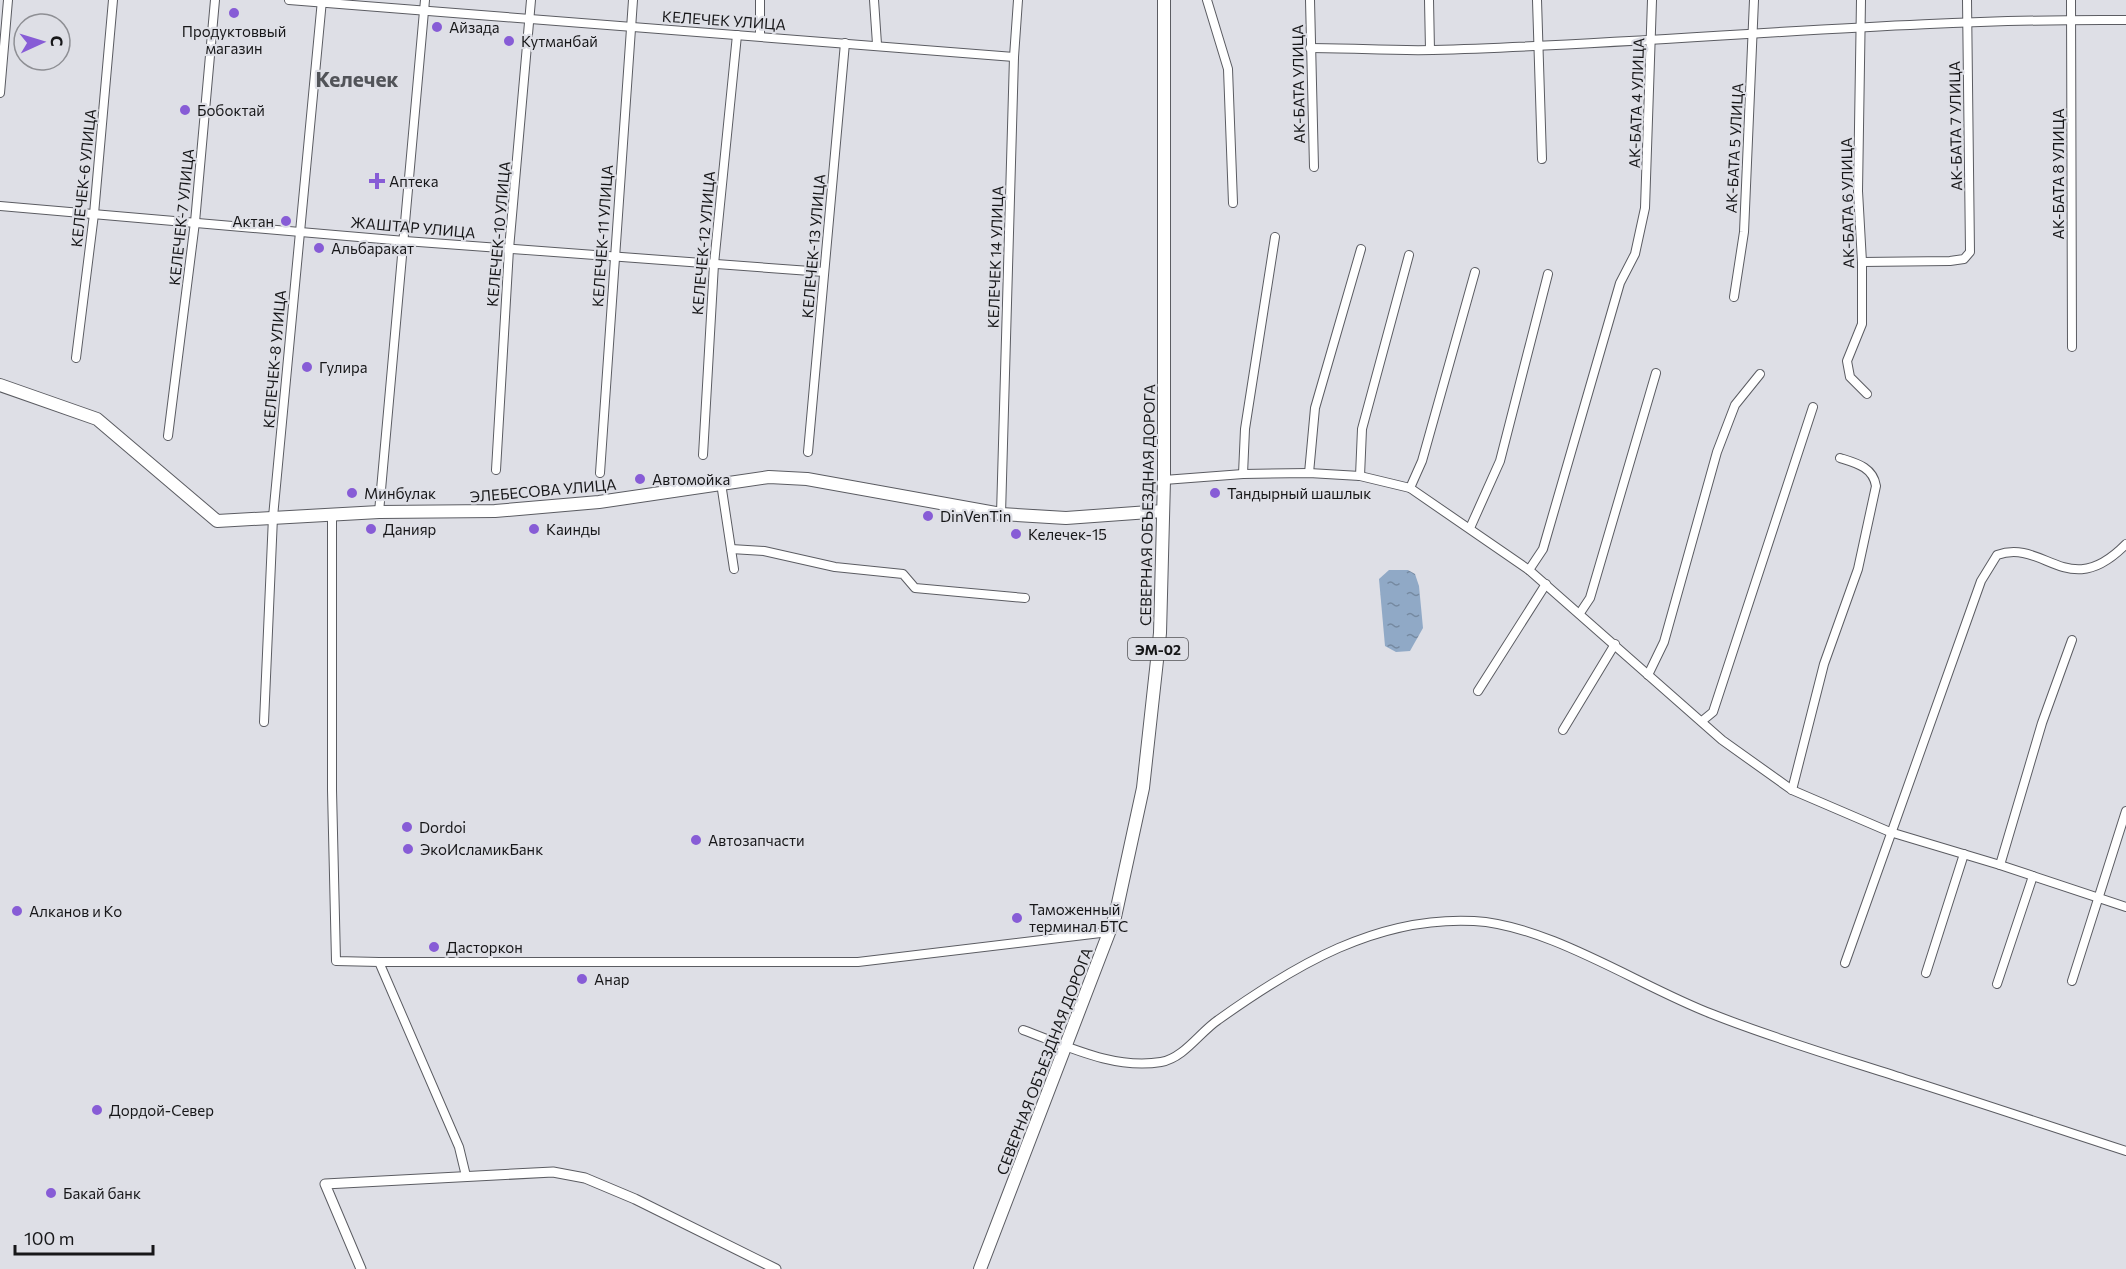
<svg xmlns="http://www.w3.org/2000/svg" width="2126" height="1269" viewBox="0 0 2126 1269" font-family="Commissioner,sans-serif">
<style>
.water{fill:url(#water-ripples)}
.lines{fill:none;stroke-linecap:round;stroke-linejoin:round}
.minor-casing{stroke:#5b5c62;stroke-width:10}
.tertiary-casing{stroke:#5b5c62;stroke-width:11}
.primary-casing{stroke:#5b5c62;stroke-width:14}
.trunk-casing{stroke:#5b5c62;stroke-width:14}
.minor{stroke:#fff;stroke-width:8}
.tertiary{stroke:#fff;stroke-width:9}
.primary{stroke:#fff;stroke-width:12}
.trunk{stroke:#fff;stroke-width:12}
.poi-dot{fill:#875cd6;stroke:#dedfe6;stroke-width:2}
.labels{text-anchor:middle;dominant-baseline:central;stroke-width:4.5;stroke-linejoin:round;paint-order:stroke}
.shield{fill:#dedfe6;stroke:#535356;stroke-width:1.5}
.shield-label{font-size:14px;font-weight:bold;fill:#171719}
.street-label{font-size:15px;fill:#171719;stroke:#dedfe6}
.poi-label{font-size:15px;fill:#171719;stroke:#dedfe6;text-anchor:start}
.district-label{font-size:21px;font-weight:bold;fill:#525459;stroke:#dedfe6}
</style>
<defs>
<pattern id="water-ripples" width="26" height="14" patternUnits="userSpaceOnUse" patternTransform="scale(1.5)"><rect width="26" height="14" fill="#90a9c6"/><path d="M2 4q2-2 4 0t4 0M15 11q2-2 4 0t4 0" fill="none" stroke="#7589a0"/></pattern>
</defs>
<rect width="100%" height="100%" fill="#dedfe6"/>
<!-- water -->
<path class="water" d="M1389,570H1408L1415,574L1419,586L1423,628L1410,651L1396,652L1385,646L1379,579Z"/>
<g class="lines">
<!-- minor casing -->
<g class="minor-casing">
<g id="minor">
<path d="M289,0L1014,57"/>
<path d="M760,0V35"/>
<path d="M874,0L877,44"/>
<path d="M1207,0L1228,69L1233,203"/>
<path d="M1310,0L1314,167"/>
<path d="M1429,0L1430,50"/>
<path d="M1537,0L1542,159"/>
<path d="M1861,0L1858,191L1862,262V324L1847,361L1850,377L1867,394"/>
<path d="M2071,0L2072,347"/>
<path d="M1310,48C1351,48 1392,51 1433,50C1664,44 1895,18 2126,20"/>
<path d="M0,93L8,0"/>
<path d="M0,206L405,241L824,272"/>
<path d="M1862,262L1950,261L1964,259L1970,252L1967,0"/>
<path d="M1734,297L1744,232L1754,0"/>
<path d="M76,358L94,214L113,0"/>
<path d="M168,436L195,222L215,0"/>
<path d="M808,452L845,43"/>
<path d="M703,455L714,264L737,35"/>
<path d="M496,470L509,249L531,0"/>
<path d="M600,473L633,0"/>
<path d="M1309,473L1315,408L1361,249"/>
<path d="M1243,474L1245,429L1275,237"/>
<path d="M1360,476L1362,429L1409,255"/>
<path d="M1164,480L1243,474L1309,473L1360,476L1410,488L1529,570L1722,740L1792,790L1890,832L2000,865L2126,907"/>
<path d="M721,483L734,569"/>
<path d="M1410,488L1422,461L1475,272"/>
<path d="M379,512L425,0"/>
<path d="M1001,514L1014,57L1018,0"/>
<path d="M332,515V790L336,961L379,962L459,1147L466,1176"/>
<path d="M1470,528L1500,461L1548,274"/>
<path d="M731,549L764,551L835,567L903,574L915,588L1025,598"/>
<path d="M1529,570L1543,549L1620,283L1635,254L1645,208L1652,0"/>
<path d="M1580,613L1590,598L1656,373"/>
<path d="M1648,675L1664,642L1717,452L1735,405L1760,374"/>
<path d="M1478,691L1546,584"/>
<path d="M1702,721L1713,712L1813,407"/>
<path d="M264,722L273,517L322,0"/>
<path d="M1563,730L1615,644"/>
<path d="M1792,790L1824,664L1858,569L1876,486C1873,467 1856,463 1840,458"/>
<path d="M2000,865L2042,723L2072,640"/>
<path d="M379,962H858L1109,932"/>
<path d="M1845,963L1981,581L1997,555C2045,538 2068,603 2126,544"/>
<path d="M1926,973L1964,854"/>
<path d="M2072,981L2126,811"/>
<path d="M1997,984L2033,876"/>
<path d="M1023,1030C1067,1046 1114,1070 1161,1062C1184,1058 1200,1032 1218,1020C1295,965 1377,916 1474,921C1549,925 1641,987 1712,1014C1775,1039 1840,1058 1905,1079C1978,1102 2052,1127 2126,1151"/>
</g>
</g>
<!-- tertiary casing -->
<g class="tertiary-casing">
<path id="tertiary" d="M361,1269L325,1184L553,1172L585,1178L635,1199L776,1269"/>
</g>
<!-- primary casing -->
<g class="primary-casing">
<path id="primary" d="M0,385L97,419L217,521L379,512L495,511L599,502L769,477L807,479L1001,514L1066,518L1163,511"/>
</g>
<!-- trunk casing -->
<g class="trunk-casing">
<path id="trunk" d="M980,1269L1115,917L1143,788L1160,633L1164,480V0"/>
</g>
<!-- minor -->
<use href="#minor" class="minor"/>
<!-- tertiary -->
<use href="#tertiary" class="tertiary"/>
<!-- primary -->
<use href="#primary" class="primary"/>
<!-- trunk -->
<use href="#trunk" class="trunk"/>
</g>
<!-- markers -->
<g class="poi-dot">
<circle cx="234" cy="13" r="6"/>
<circle cx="437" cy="27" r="6"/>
<circle cx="509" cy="41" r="6"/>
<circle cx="185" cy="110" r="6"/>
<path d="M374 172h6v6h6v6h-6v6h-6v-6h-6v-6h6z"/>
<circle cx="286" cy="221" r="6"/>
<circle cx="319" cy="248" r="6"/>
<circle cx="307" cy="367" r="6"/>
<circle cx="640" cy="479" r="6"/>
<circle cx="352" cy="493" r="6"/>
<circle cx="1215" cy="493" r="6"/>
<circle cx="928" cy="516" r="6"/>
<circle cx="371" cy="529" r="6"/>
<circle cx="534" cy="529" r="6"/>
<circle cx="1016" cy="534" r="6"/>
<circle cx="407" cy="827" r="6"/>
<circle cx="696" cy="840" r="6"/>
<circle cx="408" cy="849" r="6"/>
<circle cx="17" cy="911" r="6"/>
<circle cx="1017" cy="918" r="6"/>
<circle cx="434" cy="947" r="6"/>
<circle cx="582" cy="979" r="6"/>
<circle cx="97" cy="1110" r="6"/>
<circle cx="51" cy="1193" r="6"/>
</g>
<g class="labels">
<!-- shield labels -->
<rect class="shield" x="1128" y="638" width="60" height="22" rx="4.5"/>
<g class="shield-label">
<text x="1158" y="649">ЭМ-02</text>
</g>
<!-- street labels -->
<g class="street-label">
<text transform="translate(724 20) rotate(4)">КЕЛЕЧЕК УЛИЦА</text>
<text transform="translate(1298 84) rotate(-91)">АК-БАТА УЛИЦА</text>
<text transform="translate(1636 103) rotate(-88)">АК-БАТА 4 УЛИЦА</text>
<text transform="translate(1955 126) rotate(-91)">АК-БАТА 7 УЛИЦА</text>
<text transform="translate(1734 148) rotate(-87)">АК-БАТА 5 УЛИЦА</text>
<text transform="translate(2058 174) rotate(-90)">АК-БАТА 8 УЛИЦА</text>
<text transform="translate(83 178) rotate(-84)">КЕЛЕЧЕК-6 УЛИЦА</text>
<text transform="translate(1847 203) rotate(-91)">АК-БАТА 6 УЛИЦА</text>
<text transform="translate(181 217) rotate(-84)">КЕЛЕЧЕК-7 УЛИЦА</text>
<text transform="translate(413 227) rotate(5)">ЖАШТАР УЛИЦА</text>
<text transform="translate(498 234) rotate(-85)">КЕЛЕЧЕК-10 УЛИЦА</text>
<text transform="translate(602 236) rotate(-86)">КЕЛЕЧЕК-11 УЛИЦА</text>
<text transform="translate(703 243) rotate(-85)">КЕЛЕЧЕК-12 УЛИЦА</text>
<text transform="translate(813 246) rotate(-85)">КЕЛЕЧЕК-13 УЛИЦА</text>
<text transform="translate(995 257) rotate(-88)">КЕЛЕЧЕК 14 УЛИЦА</text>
<text transform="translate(274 359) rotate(-85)">КЕЛЕЧЕК-8 УЛИЦА</text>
<text transform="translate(543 490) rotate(-5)">ЭЛЕБЕСОВА УЛИЦА</text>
<text transform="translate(1147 505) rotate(-89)">СЕВЕРНАЯ ОБЪЕЗДНАЯ ДОРОГА</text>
<text transform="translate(1044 1061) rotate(-69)">СЕВЕРНАЯ ОБЪЕЗДНАЯ ДОРОГА</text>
</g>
<!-- poi labels -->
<g class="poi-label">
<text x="449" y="27">Айзада</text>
<text x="234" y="31" text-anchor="middle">Продуктоввый<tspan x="234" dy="17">магазин</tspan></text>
<text x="521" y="41">Кутманбай</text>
<text x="197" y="110">Бобоктай</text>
<text x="389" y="181">Аптека</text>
<text x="274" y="221" text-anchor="end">Актан</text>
<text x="331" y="248">Альбаракат</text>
<text x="319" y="367">Гулира</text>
<text x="652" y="479">Автомойка</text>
<text x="364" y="493">Минбулак</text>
<text x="1227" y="493">Тандырный шашлык</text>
<text x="940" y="516">DinVenTin</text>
<text x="383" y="529">Данияр</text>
<text x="546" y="529">Каинды</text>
<text x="1028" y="534">Келечек-15</text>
<text x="419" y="827">Dordoi</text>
<text x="708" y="840">Автозапчасти</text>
<text x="420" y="849">ЭкоИсламикБанк</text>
<text x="1029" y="909">Таможенный<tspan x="1029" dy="17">терминал БТС</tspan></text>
<text x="29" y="911">Алканов и Ко</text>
<text x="446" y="947">Дасторкон</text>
<text x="594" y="979">Анар</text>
<text x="109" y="1110">Дордой-Север</text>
<text x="63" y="1193">Бакай банк</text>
</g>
<!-- district labels -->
<g class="district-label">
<text x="357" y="78">Келечек</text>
</g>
</g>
<!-- north arrow -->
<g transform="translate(42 42) rotate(86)"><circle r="28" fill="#dedfe6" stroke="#8e8f94" stroke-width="1.5"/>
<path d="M0-4.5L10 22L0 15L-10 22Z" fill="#875cd6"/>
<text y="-9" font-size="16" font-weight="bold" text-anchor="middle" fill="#171719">С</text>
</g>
<!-- scale -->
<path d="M15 1245v9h138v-9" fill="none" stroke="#171719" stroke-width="3"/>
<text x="24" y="1245" font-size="18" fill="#171719" stroke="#dedfe6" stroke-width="4.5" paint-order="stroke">100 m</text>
</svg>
